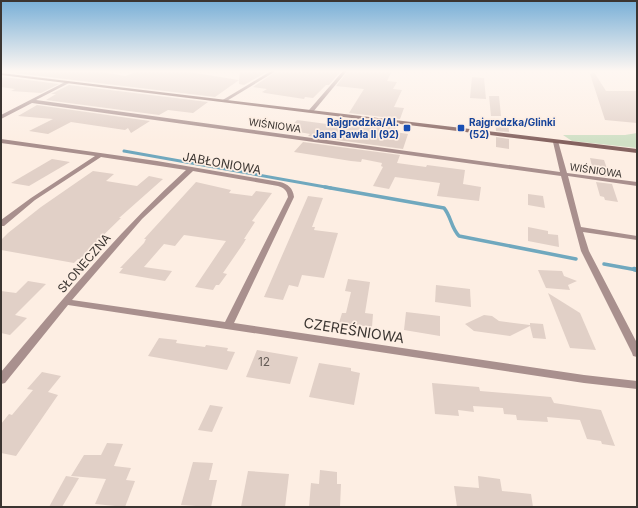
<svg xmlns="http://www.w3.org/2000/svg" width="638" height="508" viewBox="0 0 638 508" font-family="Inter,sans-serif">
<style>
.green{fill:#d0e0c5}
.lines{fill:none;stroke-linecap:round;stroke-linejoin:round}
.stream-far2{stroke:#70a8be;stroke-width:3}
.stream-far1{stroke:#70a8be;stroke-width:3.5}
.stream{stroke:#70a8be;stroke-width:4.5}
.building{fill:#e1d0c7}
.street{fill:#a9908e;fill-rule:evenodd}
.secondary{fill:#84625f;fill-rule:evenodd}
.transit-dot{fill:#1a4fb4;stroke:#fdeee3;stroke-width:1.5}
.labels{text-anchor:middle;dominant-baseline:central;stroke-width:3.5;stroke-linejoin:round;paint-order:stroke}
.far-transit-label{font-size:10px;font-weight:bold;fill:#164399;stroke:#fdeee3;text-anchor:end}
.far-street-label{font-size:10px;fill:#3b3531;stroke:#fdeee3}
.street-label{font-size:12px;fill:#3b3531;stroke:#fdeee3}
.near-number-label{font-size:12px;fill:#645c56}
.near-street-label{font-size:14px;fill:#3b3531;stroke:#fdeee3}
</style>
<rect width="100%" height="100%" fill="#fdeee3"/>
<!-- green -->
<path class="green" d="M637,133V148L572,141L563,135H625Z"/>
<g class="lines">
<!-- stream-far2 -->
<path class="stream-far2" d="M124,151L331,188"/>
<!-- stream-far1 -->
<g class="stream-far1">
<path d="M325,187L444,208C451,216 451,228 459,236L576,259"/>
<path d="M604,264L637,270"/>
</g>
<!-- stream -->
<path class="stream" d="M634,269L637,270"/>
</g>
<!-- building -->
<g class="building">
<path d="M21,71H97L125,76L139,71H183L239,80L240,71H268L244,85L239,84V80L215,97L15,73Z"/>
<path d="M277,71H341L329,85H326L313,98L305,97L304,99L265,93L262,92L267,89L253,87Z"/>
<path d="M348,71H392L387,81L397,82L393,89L402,90L394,107L404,108L400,119L349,113L364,89L336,86Z"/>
<path d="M594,72L606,91H637V123L605,120L590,74Z"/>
<path d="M4,77L59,84L41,93L11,91L15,89L1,87V78Z"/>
<path d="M472,77L484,78L486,99L470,98Z"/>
<path d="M69,85L208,102L193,113L168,110L159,115L46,100L56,94H51Z"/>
<path d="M489,96H499L501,116H491Z"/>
<path d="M37,105L150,121L131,133L128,128L125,130L71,122L48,134L29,131L53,119L18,116Z"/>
<path d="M346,119L397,125L395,132L408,134L403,149L308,136L310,134L288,130L297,120L342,126Z"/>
<path d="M495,119L508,120L509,132L496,131Z"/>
<path d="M496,137L509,139V149L496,147Z"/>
<path d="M303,142L400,155L397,163L426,167L427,165L465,170L463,184L481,187L479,201L437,196L440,183L395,177L389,189L373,186L383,167L381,166L382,163L362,159L361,162L351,161L294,152Z"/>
<path d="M590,158L604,160L610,177L594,175Z"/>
<path d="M52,159L70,162L29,186L11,183Z"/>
<path d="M93,171L114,174L106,181L137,186L149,176L163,179L119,218H121L90,248L93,249L81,259H78L74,263L1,250V240L8,233L41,207Z"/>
<path d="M196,182L231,190L229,193L252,196L256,191L272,193L252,221L255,222L244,239H246L243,244L223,273L227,274L219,285H216L213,290L195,287L226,241L184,235L175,246L164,244L144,267L172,271L165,281L119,273L123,268H120L144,243L146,239H144Z"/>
<path d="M596,182L612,184L618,202L605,200L604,197L600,196Z"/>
<path d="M528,194L543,196L545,208L528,205Z"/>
<path d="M308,196L323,198L312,227H315L314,230L338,233L324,278L302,275L298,287L289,285L283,300L264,297Z"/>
<path d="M528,227L548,231V234L558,235L559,247L528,241Z"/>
<path d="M538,270L562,271L564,276L577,281L568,285L570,290L546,288Z"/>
<path d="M348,279L370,282L365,313L373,314L372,327L339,323L342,313H346L351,292L345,291Z"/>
<path d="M28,281L46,284L15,315L27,318L10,335L1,333V291L16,293Z"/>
<path d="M436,285L470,289L471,307L435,302Z"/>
<path d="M548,293L580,313L596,350L570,348Z"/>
<path d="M406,312L440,316V336L404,330Z"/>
<path d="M484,315L492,316L499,321L530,325V323L543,324L546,339L533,338L530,326L510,336L474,331L465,324Z"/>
<path d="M159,338L177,340L176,343L205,347L206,345L228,348L227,351L235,352L227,370L148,356Z"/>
<path d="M257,350L298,357L290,384L246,377Z"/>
<path d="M319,363L351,368V371L360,373L354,405L309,397Z"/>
<path d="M42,372L61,376L48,392L58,395L16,456L1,453V424L9,414L12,415L33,390L27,389Z"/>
<path d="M432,383L479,387L480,391L551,397L554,403L601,410L615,446L602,444L601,441L587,439L580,420L547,417L548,422L517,420L516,415L504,414L503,408L473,406L474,412L458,410L459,416L435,414Z"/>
<path d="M210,405L223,407L212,432L198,430Z"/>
<path d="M107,443L123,444L114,466L131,468L126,480L135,481L125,507L95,504L106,479L71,476L84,455H101Z"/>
<path d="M193,462L213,463L209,480H217L211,507L181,505Z"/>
<path d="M320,470L337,472V484H341L340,507H309L311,483L319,484Z"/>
<path d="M248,471L289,474L285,507H241Z"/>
<path d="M66,476L79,478L62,507H49Z"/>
<path d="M478,476L500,479L502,491L531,494L533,507H457L454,486L479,488Z"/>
</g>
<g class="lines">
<!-- street -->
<g class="street">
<path d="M271,71H276L225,102L221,101Z"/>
<path d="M343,71H347L313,112H309V110Z"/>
<path d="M67,81L69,82V83L36,100L560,172L553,142L558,141L567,173L637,182V186L568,176L581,227L637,236V240L583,232L589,251L637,343V357L633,356L632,353L581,251L561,176L32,103L1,119V115Z"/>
<path d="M1,139L157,161L280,182C288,184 293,188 294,197L234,323L584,375L637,381V389L584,383L68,305L5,383L1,384V372C60,302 118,232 186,170L101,157L35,200L4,226H1V220L31,198L95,156L1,143ZM193,171L278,186C284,188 287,190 288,197L225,322L72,300L142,219Z"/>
</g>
<!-- secondary -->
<path class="secondary" d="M1,73L637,149V153L1,75Z"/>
</g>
<!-- sky -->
<linearGradient id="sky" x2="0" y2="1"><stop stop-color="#78afd7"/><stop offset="0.5" stop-color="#fef7f2"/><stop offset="1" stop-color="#fef7f2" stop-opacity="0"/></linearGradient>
<rect width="638" height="142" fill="url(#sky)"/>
<!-- markers -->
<g class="transit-dot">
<rect x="403" y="124" width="8" height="8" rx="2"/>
<rect x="457" y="124" width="8" height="8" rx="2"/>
</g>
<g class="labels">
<!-- far-transit labels -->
<g class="far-transit-label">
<text x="399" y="122">Rajgrodzka/Al.<tspan x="399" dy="12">Jana Pawła II (92)</tspan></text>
<text x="469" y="122" text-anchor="start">Rajgrodzka/Glinki<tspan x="469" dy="12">(52)</tspan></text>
</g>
<!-- far-street labels -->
<g class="far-street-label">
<text transform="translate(275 125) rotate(8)">WIŚNIOWA</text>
<text transform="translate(596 170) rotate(8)">WIŚNIOWA</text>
</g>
<!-- street labels -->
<g class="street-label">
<text transform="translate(222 163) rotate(10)">JABŁONIOWA</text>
<text transform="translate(84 263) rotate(-49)">SŁONECZNA</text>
</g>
<!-- near-number labels -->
<g class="near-number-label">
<text x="264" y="361">12</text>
</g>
<!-- near-street labels -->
<g class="near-street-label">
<text transform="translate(354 330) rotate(9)">CZEREŚNIOWA</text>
</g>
</g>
<!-- border -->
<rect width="638" height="508" fill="none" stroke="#3b3531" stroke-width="4"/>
</svg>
